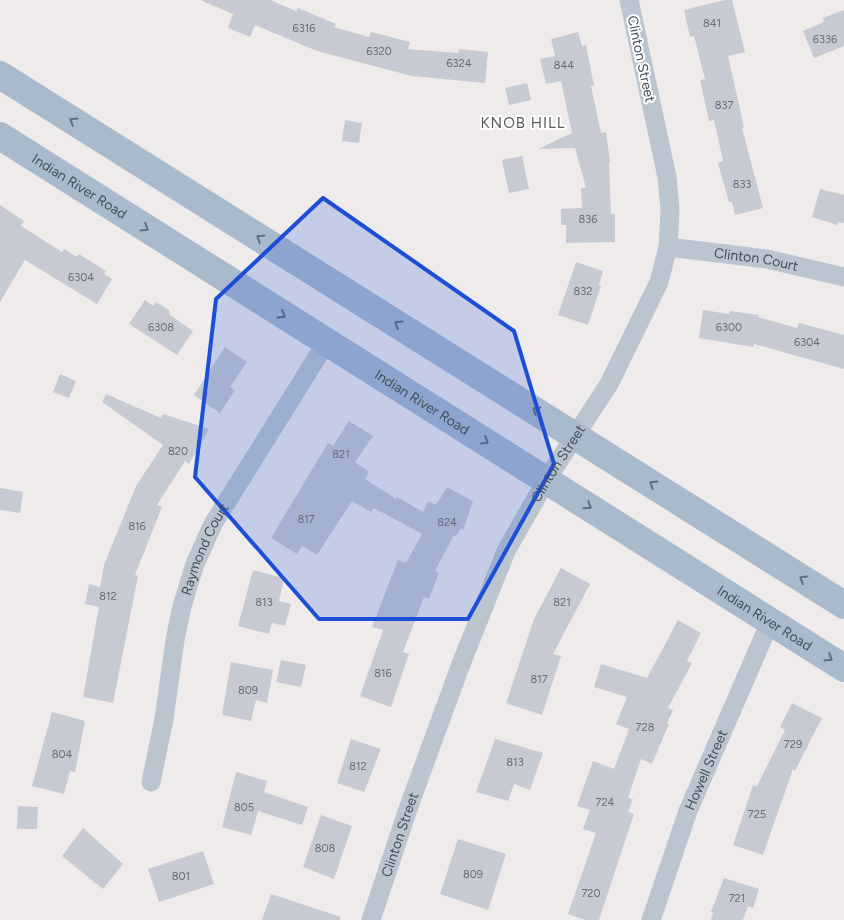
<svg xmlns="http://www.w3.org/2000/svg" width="844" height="920" viewBox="0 0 844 920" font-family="Figtree,sans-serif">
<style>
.building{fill:#c7cad2}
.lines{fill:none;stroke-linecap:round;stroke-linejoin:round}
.minor{stroke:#bbc5cf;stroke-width:19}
.primary{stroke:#a9bacc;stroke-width:28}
.oneway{stroke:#626e7c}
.marked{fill:#1d4ed8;fill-opacity:0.2;stroke:#1d4ed8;stroke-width:4;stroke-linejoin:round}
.labels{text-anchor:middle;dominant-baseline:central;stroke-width:4;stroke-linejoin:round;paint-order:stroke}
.number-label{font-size:11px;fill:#646d77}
.street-label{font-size:14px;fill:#434e59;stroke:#fff}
.neighbourhood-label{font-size:15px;letter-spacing:1px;fill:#585c61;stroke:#fff}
</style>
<rect width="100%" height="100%" fill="#efebeb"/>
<!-- building -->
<g class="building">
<path d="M200,0H270L296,11L298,8L336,24L334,27L369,37L371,32L410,42L408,49L458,53L459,49L488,52L485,83L412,76L317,51L255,25L250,37L228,28L233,14Z"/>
<path d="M725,0H732L745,52L728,56L744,127L742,128L763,208L735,215L732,202H729L718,163L723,161L714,120L709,121L700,80L705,79L694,36L690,37L684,10Z"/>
<path d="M844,10V46L814,58L803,31L824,22L823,18Z"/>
<path d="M578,32L582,46L586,45L594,86H591L601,133L606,132L610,162H609L611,214H615V242L566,243V225H561V209L582,208L581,188H586L575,148L538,149L572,133L561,81L546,84L540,59L555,56L551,39Z"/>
<path d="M527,83L531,100L509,105L505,88Z"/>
<path d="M345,120L362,123L359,143L342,141Z"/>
<path d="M522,156L529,189L509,193L502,160Z"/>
<path d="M820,189L844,195V223L838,222L837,225L812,217Z"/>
<path d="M0,205L24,221L21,226L62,252L64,249L77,257L79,254L106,271L104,274L112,279L97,304L25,260L0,302Z"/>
<path d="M576,262L603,271L599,285L601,286L588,325L558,315Z"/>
<path d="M145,300L153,306L156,302L169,310L170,315L193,331L177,355L129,324Z"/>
<path d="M703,310L729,314L730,311L759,315L758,317L797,328L799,323L844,335V369L754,344L753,347L699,338Z"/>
<path d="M225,347L247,362L230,387L235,390L220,413L194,395Z"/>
<path d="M60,374L76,381L69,398L53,392Z"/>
<path d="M106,394L161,418L163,414L209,429L189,464L185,461L157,505L162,507L135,575L138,576L113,703L83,697L99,607L85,604L89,584L100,587L104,565L136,486L163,445L102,402Z"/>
<path d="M349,421L373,436L355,462L369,472L365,479L396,499L397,497L423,512L428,501L436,505L447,487L473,501L463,530L461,528L456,536L454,535L435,571L439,573L429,599L424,597L403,652L409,654L391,707L360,696L383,630L372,627L398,560L406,563L422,534L374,508L371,512L352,501L317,555L302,546L297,554L271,538L328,443L333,446Z"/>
<path d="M0,488L23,492L20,513L0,510Z"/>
<path d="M561,568L590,584L553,654L561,656L542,715L506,703L534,619Z"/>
<path d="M253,570L284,578L279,601L291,604L285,626L272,623L269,634L238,626Z"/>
<path d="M678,620L701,633L687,661L692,663L668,708L673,710L667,723L669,724L652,764L641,759L628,798L633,799L628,812L634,814L599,920H585L568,914L596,833L583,829L590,810L577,806L593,761L614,769L629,729L616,724L627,697L594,687L601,664L647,678Z"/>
<path d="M281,660L306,665L301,687L276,682Z"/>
<path d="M231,662L273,670L267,703L256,700L251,721L222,715Z"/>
<path d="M792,703L822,718L795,771L793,769L763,855L733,845L753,785L757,786L785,730L780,727Z"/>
<path d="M52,712L85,721L75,772L70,771L64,794L32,786Z"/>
<path d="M351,739L381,749L364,792L337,783Z"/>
<path d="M495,739L543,753L530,790L514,784L508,801L476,792Z"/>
<path d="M236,772L267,781L264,792L308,807L302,825L258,811L251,835L222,827Z"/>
<path d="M18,806L38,807L37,829H17Z"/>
<path d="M321,815L352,826L334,879L303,867Z"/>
<path d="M83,828L123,864L103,889L62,856Z"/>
<path d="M458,839L506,854L488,910L440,894Z"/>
<path d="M203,851L214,884L159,902L148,869Z"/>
<path d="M724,878L759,889L753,908L748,906L743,920H711L713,912H711Z"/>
<path d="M271,894L341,917L340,920H262Z"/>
</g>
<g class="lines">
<!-- minor -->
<g class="minor">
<path id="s1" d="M668,247L767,259L844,277"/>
<path id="s2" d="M151,782L164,719L175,640L182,606L195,564L213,524L326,343"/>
<path id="s3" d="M371,920L409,806L461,664L506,551L547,479L609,384L659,282L668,247L670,210L667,177L629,0"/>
<path id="s4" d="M651,920L688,811L770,622"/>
</g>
<!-- primary -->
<g class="primary">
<path d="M0,75L844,605"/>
<path id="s5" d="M0,136L844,668"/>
</g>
</g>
<!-- one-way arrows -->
<defs><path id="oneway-chevron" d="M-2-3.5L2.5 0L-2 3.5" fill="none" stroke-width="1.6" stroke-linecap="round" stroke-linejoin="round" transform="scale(1.25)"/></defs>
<g class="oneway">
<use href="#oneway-chevron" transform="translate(73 121) rotate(-148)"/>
<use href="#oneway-chevron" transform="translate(145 228) rotate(32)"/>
<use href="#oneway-chevron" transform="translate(260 238) rotate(-148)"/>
<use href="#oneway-chevron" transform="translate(282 315) rotate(32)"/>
<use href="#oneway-chevron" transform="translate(398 324) rotate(-148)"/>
<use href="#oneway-chevron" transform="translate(536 410) rotate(-148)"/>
<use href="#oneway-chevron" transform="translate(485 441) rotate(32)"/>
<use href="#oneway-chevron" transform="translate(653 484) rotate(-148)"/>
<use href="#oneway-chevron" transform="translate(588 506) rotate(33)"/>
<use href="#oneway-chevron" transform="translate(803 579) rotate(-148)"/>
<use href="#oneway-chevron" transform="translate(829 658) rotate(32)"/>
</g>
<!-- marked area -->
<path class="marked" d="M323,198L514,331L554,464L468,619H319L195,477L216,299Z"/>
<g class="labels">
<!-- number labels -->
<g class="number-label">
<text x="712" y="23">841</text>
<text x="304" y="28">6316</text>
<text x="825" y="39">6336</text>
<text x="379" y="51">6320</text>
<text x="459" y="63">6324</text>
<text x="564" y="65">844</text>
<text x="724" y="105">837</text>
<text x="742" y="184">833</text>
<text x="588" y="219">836</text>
<text x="81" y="277">6304</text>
<text x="583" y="291">832</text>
<text x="161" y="327">6308</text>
<text x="729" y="327">6300</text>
<text x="807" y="342">6304</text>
<text x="178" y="451">820</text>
<text x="341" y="454">821</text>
<text x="306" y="519">817</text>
<text x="447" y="522">824</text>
<text x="137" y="526">816</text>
<text x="108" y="596">812</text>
<text x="264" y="602">813</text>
<text x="562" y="602">821</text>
<text x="383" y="673">816</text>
<text x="539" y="679">817</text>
<text x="248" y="690">809</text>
<text x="645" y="727">728</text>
<text x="793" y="744">729</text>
<text x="62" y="754">804</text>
<text x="515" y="762">813</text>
<text x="358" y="766">812</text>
<text x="605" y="802">724</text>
<text x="244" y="807">805</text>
<text x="757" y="814">725</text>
<text x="325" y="848">808</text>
<text x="473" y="874">809</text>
<text x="181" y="876">801</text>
<text x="591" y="893">720</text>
<text x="737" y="898">721</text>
</g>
<!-- street labels -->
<g class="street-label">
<text transform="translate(641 59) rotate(78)">Clinton Street</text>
<text stroke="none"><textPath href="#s5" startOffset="94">Indian River Road</textPath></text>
<text stroke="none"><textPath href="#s1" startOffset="89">Clinton Court</textPath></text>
<text stroke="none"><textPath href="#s5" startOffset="499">Indian River Road</textPath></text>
<text stroke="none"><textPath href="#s3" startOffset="495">Clinton Street</textPath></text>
<text stroke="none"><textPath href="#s2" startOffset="240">Raymond Court</textPath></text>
<text stroke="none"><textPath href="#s5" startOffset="904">Indian River Road</textPath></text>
<text stroke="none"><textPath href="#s4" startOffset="160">Howell Street</textPath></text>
<text stroke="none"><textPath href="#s3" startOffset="90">Clinton Street</textPath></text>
</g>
<!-- neighbourhood labels -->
<g class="neighbourhood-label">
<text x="523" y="123">KNOB HILL</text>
</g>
</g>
</svg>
